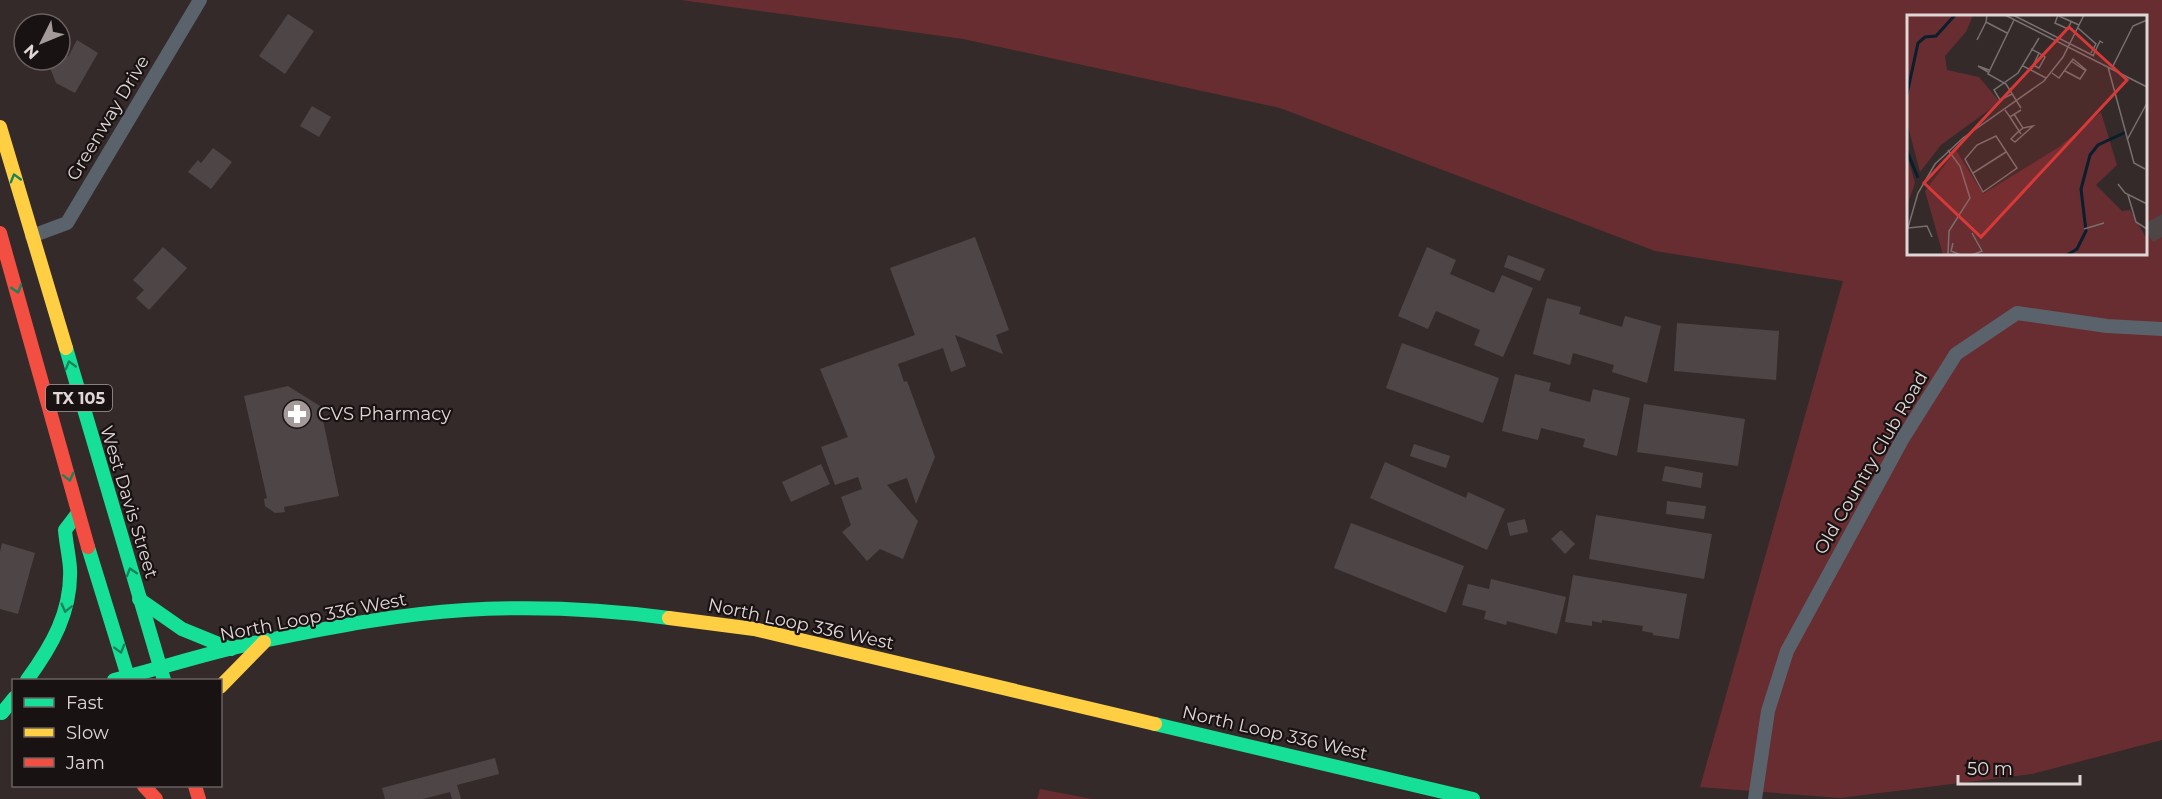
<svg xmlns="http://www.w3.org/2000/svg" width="2162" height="799" viewBox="0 0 2162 799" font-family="Montserrat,sans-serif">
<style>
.green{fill:#672d31;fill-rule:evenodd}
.building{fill:#4e4646}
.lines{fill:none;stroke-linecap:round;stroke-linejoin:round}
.street{stroke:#5a636b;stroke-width:14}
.fast{stroke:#16e098;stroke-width:14}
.slow{stroke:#ffcf43;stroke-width:14}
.jam{stroke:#f24e42;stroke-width:14}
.oneway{stroke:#17835c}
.labels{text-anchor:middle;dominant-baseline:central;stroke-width:4.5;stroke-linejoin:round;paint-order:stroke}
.shield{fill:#191212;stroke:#a49b9b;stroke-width:1.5}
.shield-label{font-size:16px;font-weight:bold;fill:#e0d6d6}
.street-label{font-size:18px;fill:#e0d6d6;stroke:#191212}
.poi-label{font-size:18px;fill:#e0d6d6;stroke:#191212;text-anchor:start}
.inset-river{fill:none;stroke:#0a1e2d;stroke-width:3}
.inset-road{fill:none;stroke:#796f6f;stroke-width:1.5}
.view{fill:#d73939;fill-opacity:0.15;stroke:#d73939;stroke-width:3}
.inset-edge{fill:none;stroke:#e0d6d6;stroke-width:3}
</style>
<rect width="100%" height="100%" fill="#342a2a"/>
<!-- green -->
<g class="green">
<path d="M681,0H2162V740L2032,774L1840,798L1700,787L1843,281L1655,251L1280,108L963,39ZM1908,16H2146V254H1908Z"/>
<path d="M1040,789L1092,799H1037Z"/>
</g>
<!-- building -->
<g class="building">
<path d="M288,14L314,31L285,74L259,56Z"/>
<path d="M60,39L68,57L77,40L98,53L75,93L56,83L47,60H60Z"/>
<path d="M312,106L331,117L319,137L300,126Z"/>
<path d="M213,148L232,162L211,189L188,172L198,160L201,163Z"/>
<path d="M2162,214V237L2153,242L2146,230V223Z"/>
<path d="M975,237L1009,330L996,335L1003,354L955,335L966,366L951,372L943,348L898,364L904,382L907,381L935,457L916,504L907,478L887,485L918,521L903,559L880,549L867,561L842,532L851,525L841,497L862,489L858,477L835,485L821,447L848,437L820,369L915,335L890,268Z"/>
<path d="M163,247L187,268L149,310L136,298L144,290L133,280Z"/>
<path d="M1427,247L1456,260L1450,274L1494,293L1502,275L1533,288L1503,357L1474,345L1480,330L1436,311L1428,329L1398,316Z"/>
<path d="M1508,255L1545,269L1540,281L1504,267Z"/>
<path d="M1547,298L1581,307L1579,314L1622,327L1625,316L1661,326L1647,383L1612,372L1614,365L1573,353L1570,365L1533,354Z"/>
<path d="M1677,323L1779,331L1776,380L1674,371Z"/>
<path d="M1402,343L1499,378L1483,423L1386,388Z"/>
<path d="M1515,374L1551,383L1549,391L1590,402L1593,389L1630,398L1617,456L1583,447L1585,439L1541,428L1538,440L1502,431Z"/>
<path d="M288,386L320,406L339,496L284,507L285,512L275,513L265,506L264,499L267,498L244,396Z"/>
<path d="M1644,404L1745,419L1738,466L1637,452Z"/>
<path d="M1414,444L1450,456L1446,468L1410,456Z"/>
<path d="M1385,462L1466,498L1468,492L1505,509L1487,550L1370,498Z"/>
<path d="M821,464L830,484L791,502L782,482Z"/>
<path d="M1665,466L1703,473L1701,488L1662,481Z"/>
<path d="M1667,501L1706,506L1704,519L1666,514Z"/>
<path d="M1596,515L1712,534L1704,579L1589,559Z"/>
<path d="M1525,519L1528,532L1510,536L1507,523Z"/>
<path d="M1351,523L1464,566L1446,613L1334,568Z"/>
<path d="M1561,530L1575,544L1565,554L1551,539Z"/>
<path d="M2,543L35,553L18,614L0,609V552Z"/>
<path d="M1573,575L1687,594L1679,639L1653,635V633L1642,631L1643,626L1602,620V623L1592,621V626L1565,622Z"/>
<path d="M1491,579L1566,597L1557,634L1507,621L1506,625L1484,619L1486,611L1462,605L1468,584L1489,589Z"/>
<path d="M495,758L499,774L457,785L461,799H452L450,792L423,799H385L382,788Z"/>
</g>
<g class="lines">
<!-- street -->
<g class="street">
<path d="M32,236L67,223L200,0"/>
<path d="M1755,799L1768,711L1787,651L1903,438L1956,354L2017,313L2107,326L2162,329"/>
</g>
<!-- fast -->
<g class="fast">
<path d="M66,348L164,680"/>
<path d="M88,547L129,680"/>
<path d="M139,599L182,629L231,649"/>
<path d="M27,680C52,646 72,611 70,568C69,555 66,543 65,530L78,513"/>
<path d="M114,680C165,667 216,650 268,640C332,627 399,614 465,610C532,606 602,609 669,618"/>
<path d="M2,713L14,698"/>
<path d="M1155,724L1473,799"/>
</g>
<!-- slow -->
<g class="slow">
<path d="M0,127L66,348"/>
<path d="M669,618L754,629L1155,724"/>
<path d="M220,687L264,642"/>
</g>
<!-- jam -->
<g class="jam">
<path d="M0,233L88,547"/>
<path d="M144,786L156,799"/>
<path d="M195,786L199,799"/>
</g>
</g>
<!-- one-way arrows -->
<defs><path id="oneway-chevron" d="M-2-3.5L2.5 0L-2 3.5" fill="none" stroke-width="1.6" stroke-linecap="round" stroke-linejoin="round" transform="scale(1.5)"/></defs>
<g class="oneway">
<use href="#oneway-chevron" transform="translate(15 178) rotate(-106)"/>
<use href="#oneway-chevron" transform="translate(17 289) rotate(73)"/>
<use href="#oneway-chevron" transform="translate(70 365) rotate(-106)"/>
<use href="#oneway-chevron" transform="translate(69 477) rotate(76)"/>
<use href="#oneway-chevron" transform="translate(131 572) rotate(-107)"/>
<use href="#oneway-chevron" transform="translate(66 608) rotate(104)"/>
<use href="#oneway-chevron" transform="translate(120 649) rotate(74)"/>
</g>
<!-- icons -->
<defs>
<g id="pharmacy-disc" transform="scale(1.5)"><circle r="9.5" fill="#a49a9a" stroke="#191212"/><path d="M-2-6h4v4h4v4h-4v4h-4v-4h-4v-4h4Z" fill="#fff"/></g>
</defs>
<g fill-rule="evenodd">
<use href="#pharmacy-disc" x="297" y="414"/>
</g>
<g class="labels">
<!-- shield labels -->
<rect class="shield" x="46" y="385" width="66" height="26" rx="4.5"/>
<g class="shield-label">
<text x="79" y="398">TX 105</text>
</g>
<!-- street labels -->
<g class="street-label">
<text transform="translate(108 118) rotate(-59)">Greenway Drive</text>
<text transform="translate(1871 463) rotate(-60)">Old Country Club Road</text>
<text transform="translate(129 502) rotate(73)">West Davis Street</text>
<text transform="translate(313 617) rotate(-11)">North Loop 336 West</text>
<text transform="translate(801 624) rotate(12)">North Loop 336 West</text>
<text transform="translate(1275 733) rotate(13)">North Loop 336 West</text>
</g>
<!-- poi labels -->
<g class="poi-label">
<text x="318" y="414">CVS Pharmacy</text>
</g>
</g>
<!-- overview -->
<g transform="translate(1907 15)">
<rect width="240" height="240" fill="#342a2a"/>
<path d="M66,0L59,17L38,41L40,55L72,62L93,87L34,130L13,157L0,108V1ZM194,97L210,150L189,170L215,196L223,195L240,224V240H36L18,176L49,135L76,179L152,132ZM0,140L8,168L0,191Z" fill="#672d31"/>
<path class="inset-river" d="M0,79L11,28L18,22L29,21L48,0M0,136L11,163M160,240L170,234L179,216L174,174L183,140L191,130L219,117"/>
<path class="inset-road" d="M80,0L79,7L100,18M98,0L240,72M106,0L187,41M151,0L148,8L161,14L164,7M152,1L172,10M107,5L81,59L99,69L114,93M171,13L189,29L184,38M70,25L79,7M186,41L193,26L196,28M164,46L179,56M126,50L132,53L138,42L132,38M116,51L139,63M206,51L226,11L240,5M201,52L227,148L238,154M124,55L132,38L124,34M81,57L71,51L82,55M145,58L152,63L166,44L179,55L173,64L158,56M105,79L93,85L87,75L111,58L132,23M98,95L103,102L114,95M103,102L112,116L116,113L107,99M114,119L112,116L104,124L108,127L126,111L116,113M89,121L110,153L76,177L58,144L70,130ZM220,125L240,88M66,158L99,137M211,169L218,178L240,189M221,180L229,207L240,214M1,213L20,211L25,222M177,214L197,208M0,216L11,178L28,149L56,123L137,66L156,42L177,0M46,228L44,236L54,240M41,240L42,216L63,183L53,151L41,135M65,240L75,236L65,218"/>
<path class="view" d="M162,12L220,65L74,222L17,168Z"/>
<rect width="240" height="240" class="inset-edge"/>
</g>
<!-- legend -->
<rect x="12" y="679" width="210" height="108" fill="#191212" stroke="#696060" stroke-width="1.5"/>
<rect x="24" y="698" width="30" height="9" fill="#16e098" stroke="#696060" stroke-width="1.5"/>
<text x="66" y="709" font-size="18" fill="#e0d6d6">Fast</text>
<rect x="24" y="728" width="30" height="9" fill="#ffcf43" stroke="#696060" stroke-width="1.5"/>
<text x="66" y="739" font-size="18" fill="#e0d6d6">Slow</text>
<rect x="24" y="758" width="30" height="9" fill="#f24e42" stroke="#696060" stroke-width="1.5"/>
<text x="66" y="769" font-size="18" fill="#e0d6d6">Jam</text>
<!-- north arrow -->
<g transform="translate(42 42) rotate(227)"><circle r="28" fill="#191212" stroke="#696060" stroke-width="1.5"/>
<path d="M0-4.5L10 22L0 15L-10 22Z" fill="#a49a9a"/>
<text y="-9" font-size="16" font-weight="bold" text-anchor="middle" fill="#e0d6d6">N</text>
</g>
<!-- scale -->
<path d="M1958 775v9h122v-9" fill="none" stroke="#e0d6d6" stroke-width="3"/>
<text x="1967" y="775" font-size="18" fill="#e0d6d6" stroke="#191212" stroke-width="4.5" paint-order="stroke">50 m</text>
</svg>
